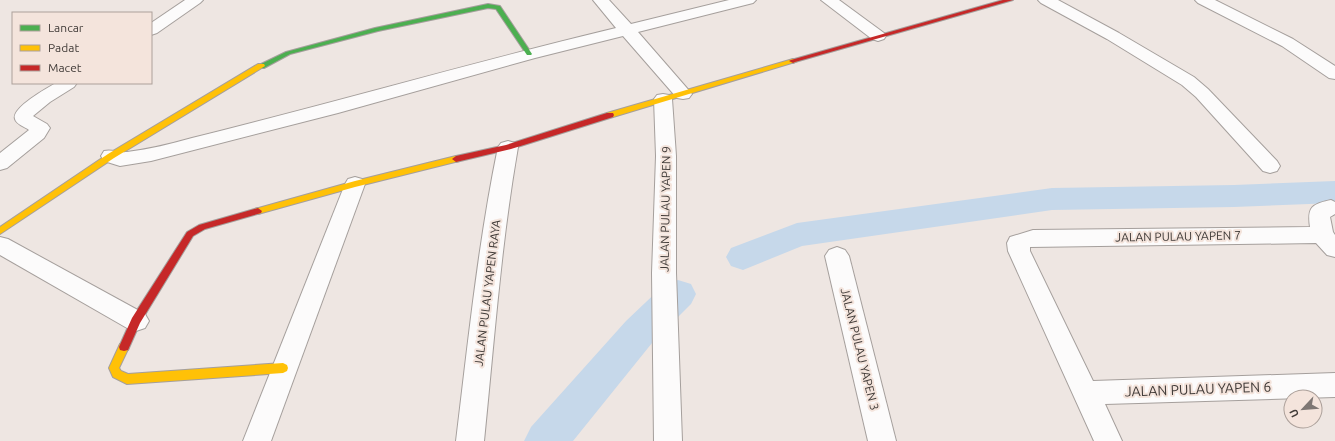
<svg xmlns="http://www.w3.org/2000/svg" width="1335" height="441" viewBox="0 0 1335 441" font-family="Ubuntu,sans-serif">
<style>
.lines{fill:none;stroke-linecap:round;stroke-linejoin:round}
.canal{fill:#c6d8ea;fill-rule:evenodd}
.street-casing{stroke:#a59f9c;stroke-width:2}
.fast-casing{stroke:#a59f9c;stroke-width:2}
.slow-casing{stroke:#a59f9c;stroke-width:2}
.jam-casing{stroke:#a59f9c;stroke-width:2}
.street{fill:#fcfbfb;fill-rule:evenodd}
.fast{fill:#4caf50;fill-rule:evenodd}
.slow{fill:#ffc107;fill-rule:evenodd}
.jam{fill:#c62828;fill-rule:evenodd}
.labels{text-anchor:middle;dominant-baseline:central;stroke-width:4;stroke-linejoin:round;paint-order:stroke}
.street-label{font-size:12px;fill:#413b38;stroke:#f4e4dc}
.near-street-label{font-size:14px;fill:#413b38;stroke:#f4e4dc}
</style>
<rect width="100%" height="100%" fill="#eee6e2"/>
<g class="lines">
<!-- canal -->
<g class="canal">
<path d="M1335,181V203L1234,207L1052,210L802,246L743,270L731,266L726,257L731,248L797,223L1052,188L1234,185Z"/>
<path d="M678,280L691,284L696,294L691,304L652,343L573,441H524L531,427L626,321L665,284Z"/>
</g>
<!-- street casing -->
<g class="street-casing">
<g id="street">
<path d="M185,0H203L200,3L157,33L151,35V23Z"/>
<path d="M593,0H609L631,24L729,0H756L753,3L638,32L692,94L689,98L683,99L677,98L623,36L535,58L338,113L151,161L120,166L104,161L101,156L104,151C112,149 119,153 127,152C150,149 171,144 192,138C334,103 474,62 616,28Z"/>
<path d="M821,0H839L884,33L886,36L884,39L878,41L872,39Z"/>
<path d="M1038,0H1058L1119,33L1194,77L1208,89L1277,161L1280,166L1277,171L1270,173L1263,171L1196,97L1182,85L1107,39L1041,3Z"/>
<path d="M1195,0H1215L1293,39L1335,66V79L1329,78L1282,46L1198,3Z"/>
<path d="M56,83H77L74,87L50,102L33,116L47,124L50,128L44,138L7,168L0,170V153L29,130C25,127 16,124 15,119C11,108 47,88 56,83Z"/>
<path d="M663,94L669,95L672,99L676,156V273L682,441H654L652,273L656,156L654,99L657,95Z"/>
<path d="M508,141L515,143L518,147C501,244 494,343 484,441H456C468,343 478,244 498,147L501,143Z"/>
<path d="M355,177L362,179L365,184L271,441H243L345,184L348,179Z"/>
<path d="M1331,200L1335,202V214L1330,217L1333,232L1335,235V257L1327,255L1316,243L1030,247V251L1093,381L1335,373V397L1105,404L1122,441H1094L1008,251L1007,243L1010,237L1033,230L1310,227C1307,207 1312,204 1331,200Z"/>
<path d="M0,237L8,239L145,314L149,321L145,328L136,331L127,328L0,255Z"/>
<path d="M837,247L845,250L849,256L896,441H868L825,256L829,250Z"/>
</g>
</g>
<!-- fast casing -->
<g class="fast-casing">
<path id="fast" d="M488,4L500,6L532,54L531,55H527L496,9L488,8L378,31L290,54L264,68H258L257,66L286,52L375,28Z"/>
</g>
<!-- slow casing -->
<g class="slow-casing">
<g id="slow">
<path d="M793,59L797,61L795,62L613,117H607L606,115L607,113Z"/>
<path d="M258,64H264L265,66L114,158L0,234V227L108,154Z"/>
<path d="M456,156L459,157L460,159L459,161L355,187L258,214L254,211L255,209L355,181Z"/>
<path d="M124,343L128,344L129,347L119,368L121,371L128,374L283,363L287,365L288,368L287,371L283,373L127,384L113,377L109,368L120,344Z"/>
</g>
</g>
<!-- jam casing -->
<g class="jam-casing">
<g id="jam">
<path d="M1003,0H1013L795,62L793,63L789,61L791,60Z"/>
<path d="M607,113H613L614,115L613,117L511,149L456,162L452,159L456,156L506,145Z"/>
<path d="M258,208L262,211L261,213L205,229L193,236L140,323L128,350L124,351L120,350L119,347L132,318L187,232L199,225Z"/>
</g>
</g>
<!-- street -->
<use href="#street" class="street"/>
<!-- fast -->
<use href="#fast" class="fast"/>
<!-- slow -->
<use href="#slow" class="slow"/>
<!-- jam -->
<use href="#jam" class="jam"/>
</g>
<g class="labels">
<!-- street labels -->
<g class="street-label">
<text transform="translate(665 209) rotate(-89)">JALAN PULAU YAPEN 9</text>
<text transform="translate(1178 236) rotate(-1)">JALAN PULAU YAPEN 7</text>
<text transform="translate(487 293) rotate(-83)">JALAN PULAU YAPEN RAYA</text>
<text transform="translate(860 349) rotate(76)">JALAN PULAU YAPEN 3</text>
</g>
<!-- near-street labels -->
<g class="near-street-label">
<text transform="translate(1198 389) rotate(-2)">JALAN PULAU YAPEN 6</text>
</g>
</g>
<!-- legend -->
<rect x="12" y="12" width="140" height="72" fill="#f4e4dc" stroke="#aca09a"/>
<rect x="20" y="25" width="20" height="6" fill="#4caf50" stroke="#aca09a"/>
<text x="48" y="32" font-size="12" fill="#413b38">Lancar</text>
<rect x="20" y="45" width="20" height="6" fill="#ffc107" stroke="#aca09a"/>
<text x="48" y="52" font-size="12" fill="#413b38">Padat</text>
<rect x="20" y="65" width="20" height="6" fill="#c62828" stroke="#aca09a"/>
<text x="48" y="72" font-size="12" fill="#413b38">Macet</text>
<!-- north arrow -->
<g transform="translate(1303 409) rotate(244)"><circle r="19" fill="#f4e4dc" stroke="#aca09a"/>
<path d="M0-3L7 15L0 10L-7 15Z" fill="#7e7774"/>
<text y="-6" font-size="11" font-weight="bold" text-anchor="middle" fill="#413b38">U</text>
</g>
</svg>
